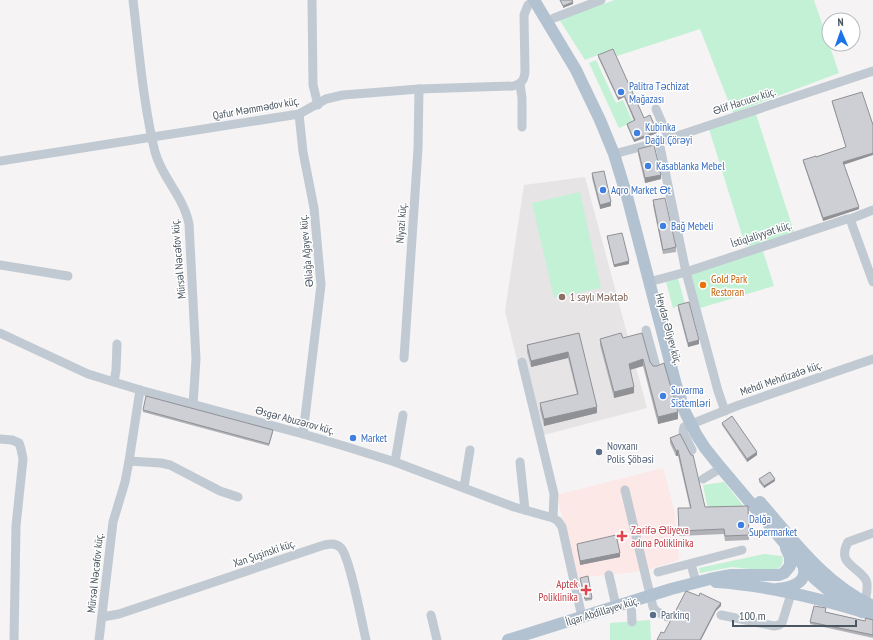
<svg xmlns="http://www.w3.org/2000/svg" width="873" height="640" viewBox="0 0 873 640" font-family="'PT Sans Narrow',sans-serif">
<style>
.education{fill:#e6e4e5}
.medical{fill:#fce8e6}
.green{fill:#c3f1d5}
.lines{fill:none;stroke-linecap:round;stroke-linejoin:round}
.minor{stroke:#c1cad2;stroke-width:9}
.major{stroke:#b3c2d1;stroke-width:12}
.wall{fill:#b0b2b7}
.shaded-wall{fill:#909195}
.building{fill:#cdcfd5;stroke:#909195}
.shop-dot{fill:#3f7fe0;stroke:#fff;stroke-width:1.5}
.food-dot{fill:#e8710a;stroke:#fff;stroke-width:1.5}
.education-dot{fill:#8d6e63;stroke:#fff;stroke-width:1.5}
.service-dot{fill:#5c6f8a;stroke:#fff;stroke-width:1.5}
.health-dot{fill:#e0444e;stroke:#fff;stroke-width:1.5}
.labels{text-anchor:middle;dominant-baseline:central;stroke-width:3;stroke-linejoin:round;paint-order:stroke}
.shop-label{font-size:11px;fill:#366cbe;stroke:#fff;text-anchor:start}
.street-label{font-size:11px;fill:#4a5661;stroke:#fff}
.food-label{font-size:11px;fill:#c56008;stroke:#fff;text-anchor:start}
.education-label{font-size:11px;fill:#785e54;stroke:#fff;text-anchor:start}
.service-label{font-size:11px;fill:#4e5e75;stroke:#fff;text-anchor:start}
.health-label{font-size:11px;fill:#be3a42;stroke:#fff;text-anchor:start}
</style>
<rect width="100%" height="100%" fill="#f5f3f3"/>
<!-- education -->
<path class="education" d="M585,177L647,408L536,437L505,311L524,185Z"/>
<!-- medical -->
<path class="medical" d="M663,468L675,513L679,560L644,571L577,578L557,495Z"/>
<!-- green -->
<g class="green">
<path d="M615,0H814L839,73L733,113L700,29L617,56L613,49L585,60L559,19Z"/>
<path d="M596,60L616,103L623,100L633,122L619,128L589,63Z"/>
<path d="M756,114L794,232L746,248L709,129Z"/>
<path d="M580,192L601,288L554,298L532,203Z"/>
<path d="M763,251L774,286L700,308L691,274Z"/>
<path d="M678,278L685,304L673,308L666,282Z"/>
<path d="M724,482L745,508L708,510L703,485Z"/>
<path d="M764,554L782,556L783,560L781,566L777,569L767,571L732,567L700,573L699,568Z"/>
<path d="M650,620L651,640H610V623Z"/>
</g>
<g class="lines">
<!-- minor -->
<g class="minor">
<path d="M133,0C139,50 143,103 155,152C162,178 184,197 189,224L196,359L193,405"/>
<path d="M312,0L313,85L318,105"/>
<path d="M554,18L601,0"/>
<path d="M520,84L522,98V127"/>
<path d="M656,109L669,139"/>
<path d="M299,114L303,152L314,208L321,285L303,434"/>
<path d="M659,142L686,272L718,391L725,411"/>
<path d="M614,154L659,142L873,71"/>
<path d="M0,161L299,114L326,99L343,95L419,89L513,86C521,84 524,81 525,72L524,15L528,5L536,0"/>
<path d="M850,219L873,282"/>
<path d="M0,265L68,276"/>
<path d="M649,282L686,272L847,219H850L873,210"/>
<path d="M646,330L656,367"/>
<path d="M0,333L88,374L140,390L303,434L344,446L395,462L514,507L553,518L558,521L562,527L582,617"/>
<path d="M404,358L418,149L419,89"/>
<path d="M522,362L554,494L553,518"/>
<path d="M114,382L116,370L117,344"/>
<path d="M0,439L12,440L19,443L21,449L23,459L16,526L14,640"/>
<path d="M692,450L683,432L684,427L739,405L873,359"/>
<path d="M129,461L161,463L170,465L220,491L238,497"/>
<path d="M395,462L403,415"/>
<path d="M520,462L525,510"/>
<path d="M703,479L721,468"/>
<path d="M464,487L470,450"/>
<path d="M625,490L653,607L656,611L667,617"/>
<path d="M691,564L696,582"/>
<path d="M658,572L742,550"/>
<path d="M609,575L616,606"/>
<path d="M631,602L632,622"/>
<path d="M865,602C866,596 869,586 866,580C858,566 836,564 848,542L873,533"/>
<path d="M431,615L437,640"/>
<path d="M721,615L774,626L779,625L782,623L791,594"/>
<path d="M102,617L119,614L321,546C328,544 335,542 341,548C350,558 362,623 366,640"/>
<path d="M99,640L113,522L125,482L129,461L140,390"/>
</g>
<!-- major -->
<g class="major">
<path d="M534,0L576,70L600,120L614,154L628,200L676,385L685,412L696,434L705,448L721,468L815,579L836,597L862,612"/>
<path d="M760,502C794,541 825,584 873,606"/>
<path d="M716,582C766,585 825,600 873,615"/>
<path d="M777,589C787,588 802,585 804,574C805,570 803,565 802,561"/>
<path d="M508,640L671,589L710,579L731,575H779L784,573L790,566V557L786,548"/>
</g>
</g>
<!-- wall -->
<g class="wall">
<path d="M598,55L644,118L657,133L634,142L627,126V124L634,121L624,97L618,100L598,57Z"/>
<path d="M862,92L844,164L859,209L823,221L803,162V160L816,157L846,147L832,103V101Z"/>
<path d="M638,149L661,179L645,183L638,154Z"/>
<path d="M592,173L611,206L600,209L592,178Z"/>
<path d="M653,200L676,247V252L663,254L653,205Z"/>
<path d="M607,236L629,264L614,267Z"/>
<path d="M678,305L699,344L688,347L678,309Z"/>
<path d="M579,333L597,413L544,426L540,410V403L577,394L568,358L531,367L527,352V345Z"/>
<path d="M623,338L650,362L678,419L658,424L643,366L630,370L634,393L614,398L600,345V339Z"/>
<path d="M143,410L273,432L269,446L143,412Z"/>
<path d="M722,423L757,455L747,462L722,425Z"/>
<path d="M680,434L705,507L748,506L749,540L725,541L724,534L679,536L678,508H690L678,456H676L670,443V438Z"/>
<path d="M759,479L775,481L764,488L759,482Z"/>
<path d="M577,544L620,557L580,565L577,548Z"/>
<path d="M580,578L592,598V600L585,601Z"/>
<path d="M826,611V612L865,621L873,620V638L810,624V622Z"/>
</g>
<!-- shaded-wall -->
<g class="shaded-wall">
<path d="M573,2V4L563,8V6Z"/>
<path d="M624,95V97L618,100V98Z"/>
<path d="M657,131V133L634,142V140Z"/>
<path d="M873,153V155L843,165V162Z"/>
<path d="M661,175V179L645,183V178Z"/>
<path d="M611,202V206L600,209V205Z"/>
<path d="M859,207V209L823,221V218Z"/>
<path d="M629,261V264L614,267V265Z"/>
<path d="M699,340V344L688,347V343Z"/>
<path d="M568,352V358L531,367V361Z"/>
<path d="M643,359V366L629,370V364Z"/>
<path d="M634,387V393L614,398V392Z"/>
<path d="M597,407V413L544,426V419Z"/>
<path d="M678,412V419L658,424V417Z"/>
<path d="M678,450V456H676V451Z"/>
<path d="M757,452V455L747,462V459Z"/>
<path d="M775,479V481L764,488V486Z"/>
<path d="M620,553V557L580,565V561Z"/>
<path d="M721,603V606L716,611L701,640H700L716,609Z"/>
</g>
<!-- building -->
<g class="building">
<path d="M560,0H572L573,2L563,6Z"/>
<path d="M613,49L644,118L650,115L657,131L634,140L627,124L635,120L624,95L618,98L598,55Z"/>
<path d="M862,92L873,125V153L843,162L859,207L823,218L803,160L816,156V157L846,147L832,101Z"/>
<path d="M654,145L661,175L645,178L638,149Z"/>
<path d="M604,171L611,202L600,205L592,173Z"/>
<path d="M665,198L676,247L663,250L653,200Z"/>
<path d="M622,233L629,261L614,265L607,236Z"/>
<path d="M689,302L699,340L688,343L678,305Z"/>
<path d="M579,333L597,407L544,419L540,403L578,394L568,352L531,361L527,345Z"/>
<path d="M621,333L623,338L642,333L650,362L653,366H657L664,363L678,412L658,417L643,359L629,364L634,387L614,392L600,339Z"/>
<path d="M146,396L273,430L269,444L143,410Z"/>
<path d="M732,416L757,452L747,459L722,423Z"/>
<path d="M680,434L691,455H693L705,507L748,506L749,535L725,536L724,529L679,531L678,508H691L678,450L676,451L670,438Z"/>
<path d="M770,472L775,479L764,486L759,479Z"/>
<path d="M616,535L620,553L580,561L577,544Z"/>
<path d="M588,576L592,598L585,599L580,578Z"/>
<path d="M686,591L699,596L700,593L721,603L716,609L700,640H657L661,632L664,633Z"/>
<path d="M814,606L826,608L825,612L865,621L866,618L873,620V635L810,622Z"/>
</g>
<!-- markers -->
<g class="shop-dot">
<circle cx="621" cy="92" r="4"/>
<circle cx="637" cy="133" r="4"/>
<circle cx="648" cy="166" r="4"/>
<circle cx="603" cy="190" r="4"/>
<circle cx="663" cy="226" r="4"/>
<circle cx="663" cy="396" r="4"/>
<circle cx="353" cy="438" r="4"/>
<circle cx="741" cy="525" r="4"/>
</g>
<circle class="food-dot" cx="703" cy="285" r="4"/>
<circle class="education-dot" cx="562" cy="297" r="4"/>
<g class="service-dot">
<circle cx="599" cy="452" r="4"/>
<circle cx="653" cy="615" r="4"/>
</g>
<g class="health-dot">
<path d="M620 530h4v4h4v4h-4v4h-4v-4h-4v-4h4z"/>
<path d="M584 584h4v4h4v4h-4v4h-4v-4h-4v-4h4z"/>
</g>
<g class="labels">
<!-- shop labels -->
<g class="shop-label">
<text x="629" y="86">Palitra Təchizat<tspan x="629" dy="13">Mağazası</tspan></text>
<text x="645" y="127">Kubinka<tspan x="645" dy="13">Dağlı Çörəyi</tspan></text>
<text x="656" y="166">Kasablanka Mebel</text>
<text x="611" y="190">Aqro Market Ət</text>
<text x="671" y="226">Bağ Mebeli</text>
<text x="671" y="390">Suvarma<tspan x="671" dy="13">Sistemləri</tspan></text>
<text x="361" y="438">Market</text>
<text x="749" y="519">Dalğa<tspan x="749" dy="13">Supermarket</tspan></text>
</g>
<!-- street labels -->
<g class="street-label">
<text transform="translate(744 101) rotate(-18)">Əlif Hacıuev küç.</text>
<text transform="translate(256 108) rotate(-10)">Qafur Məmmədov küç.</text>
<text transform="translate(401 223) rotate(-86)">Niyazi küç.</text>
<text transform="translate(761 234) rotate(-18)">İstiqlaliyyət küç.</text>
<text transform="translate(306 251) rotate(-95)">Əliağa Ağayev küç.</text>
<text transform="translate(178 259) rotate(-95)">Mürsəl Nəcəfov küç.</text>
<text transform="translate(669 329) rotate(75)">Heydər Əliyev küç.</text>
<text transform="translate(781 378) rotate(-19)">Mehdi Mehdizadə küç.</text>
<text transform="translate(295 420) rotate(15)">Əsgər Abuzərov küç.</text>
<text transform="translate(264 553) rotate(-19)">Xan Şuşinski küç.</text>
<text transform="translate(95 573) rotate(-84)">Mürsəl Nəcəfov küç.</text>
<text transform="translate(602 611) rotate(-17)">İlqar Abdillayev küç.</text>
</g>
<!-- food labels -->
<g class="food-label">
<text x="711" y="279">Gold Park<tspan x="711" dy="13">Restoran</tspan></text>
</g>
<!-- education labels -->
<g class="education-label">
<text x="570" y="297">1 saylı Məktəb</text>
</g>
<!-- service labels -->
<g class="service-label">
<text x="607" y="446">Novxanı<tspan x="607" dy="13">Polis Şöbəsi</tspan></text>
<text x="661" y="615">Parkinq</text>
</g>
<!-- health labels -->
<g class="health-label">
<text x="631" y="530">Zərifə Əliyeva<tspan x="631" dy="13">adına Poliklinika</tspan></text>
<text x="578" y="584" text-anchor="end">Aptek<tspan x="578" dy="13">Poliklinika</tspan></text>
</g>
</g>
<!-- north arrow -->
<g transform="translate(841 32) rotate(358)"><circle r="19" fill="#ffffff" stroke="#b7bbc0"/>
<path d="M0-3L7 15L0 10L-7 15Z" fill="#1a73e8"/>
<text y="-6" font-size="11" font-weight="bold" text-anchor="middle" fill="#4a5661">N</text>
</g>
<!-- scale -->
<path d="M733 620v6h123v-6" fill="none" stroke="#4a5661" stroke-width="2"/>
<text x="739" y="620" font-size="12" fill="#4a5661" stroke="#ffffff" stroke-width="3" paint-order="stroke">100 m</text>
</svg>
